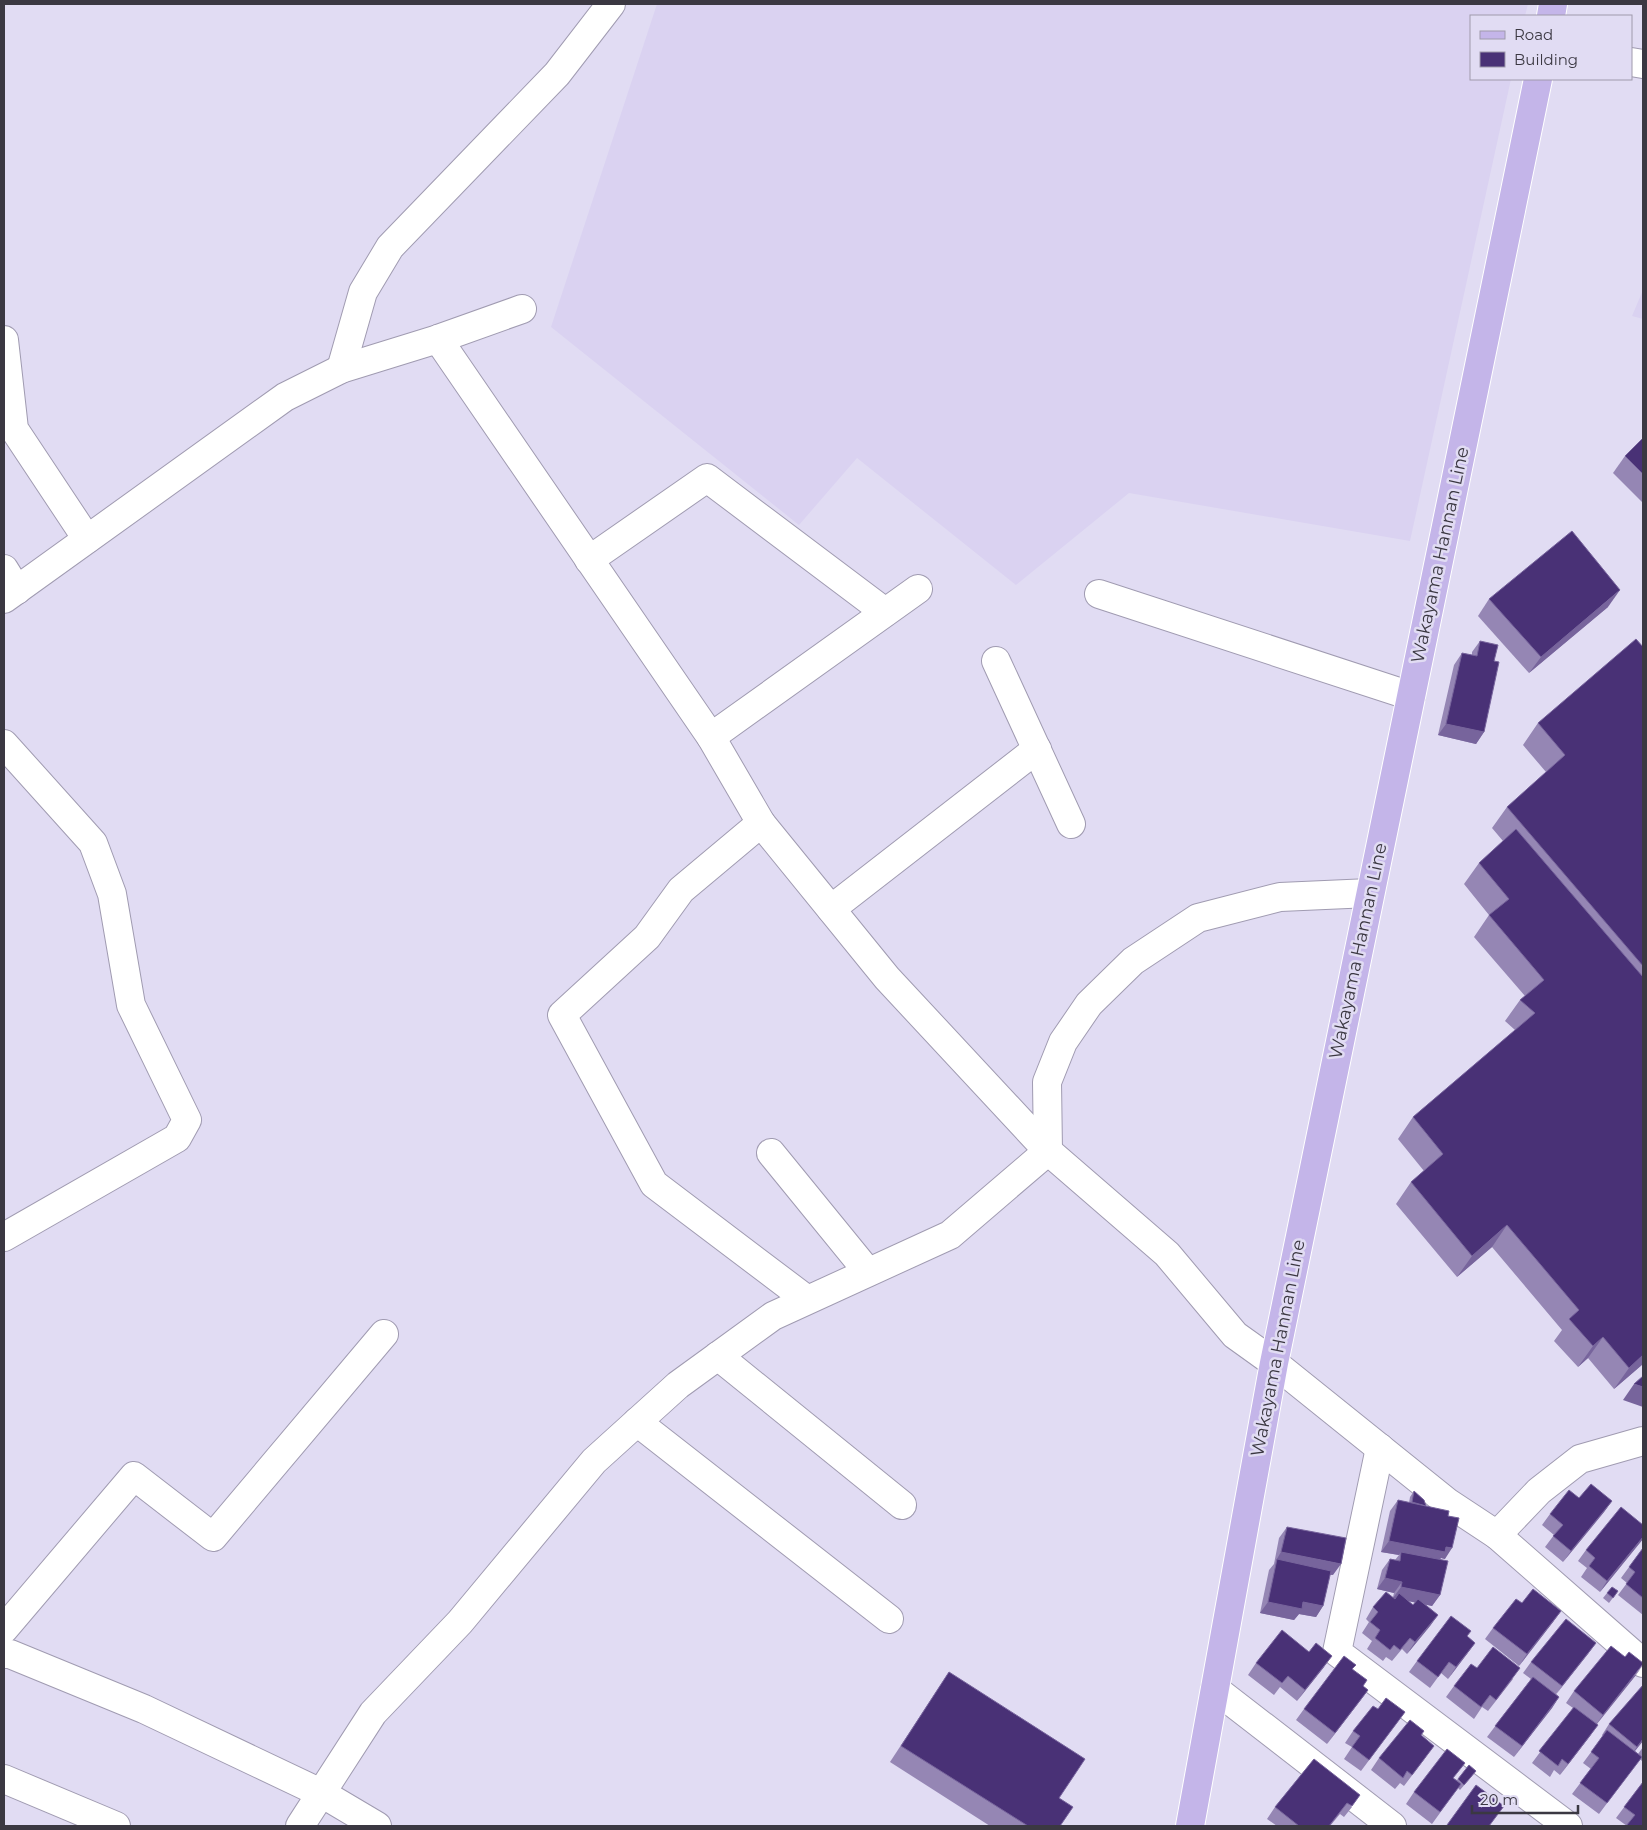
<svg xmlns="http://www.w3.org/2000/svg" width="1647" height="1830" viewBox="0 0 1647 1830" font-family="Montserrat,sans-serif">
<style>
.built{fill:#dad2f1}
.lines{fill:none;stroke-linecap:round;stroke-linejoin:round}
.minor-casing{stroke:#a09bb1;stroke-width:30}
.major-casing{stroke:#fff;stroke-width:30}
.minor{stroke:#fff;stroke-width:28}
.major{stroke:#c4b5e9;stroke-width:28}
.wall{fill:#9586b4;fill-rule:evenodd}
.shaded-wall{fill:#77649c}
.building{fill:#493176;stroke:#77649c}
.labels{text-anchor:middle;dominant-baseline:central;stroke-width:5;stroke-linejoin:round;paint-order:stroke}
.street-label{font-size:18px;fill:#3b3842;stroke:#e1dcf3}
</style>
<rect width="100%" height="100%" fill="#e1dcf3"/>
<!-- built -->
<g class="built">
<path d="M657,4H1528L1525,16H1471V79H1511L1410,541L1129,493L1016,585L857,458L799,525L551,327Z"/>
<path d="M1643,290V319L1632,316Z"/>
</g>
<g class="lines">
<!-- minor casing -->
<g class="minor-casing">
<g id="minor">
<path d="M1631,62L1643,64"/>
<path d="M438,339L711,737L761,823L887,978L1048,1151L1167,1254L1235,1335L1274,1363L1447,1502L1497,1535L1539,1491L1580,1459L1643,1441"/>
<path d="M4,340L14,429L87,539"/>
<path d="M341,369L363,292L390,247L557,74L611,4"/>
<path d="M589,560L707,478L885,612"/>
<path d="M4,569L17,590"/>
<path d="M1099,594L1411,696"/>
<path d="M4,599L285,397L341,369L438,339L522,309"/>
<path d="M996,661L1071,824"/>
<path d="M711,737L918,589"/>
<path d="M4,744L93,843L112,894L131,1005L187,1120L177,1138L4,1237"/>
<path d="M761,823L681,890L647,937L562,1015L654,1184L806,1299"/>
<path d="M831,909L1037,749"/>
<path d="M1048,1151L1047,1082L1063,1042L1089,1004L1133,961L1198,918L1280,897L1370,893"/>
<path d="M771,1153L868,1272"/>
<path d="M718,1356L902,1505"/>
<path d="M637,1422L889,1619"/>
<path d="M1380,1448L1337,1652L1568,1826"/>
<path d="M1497,1535L1643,1663"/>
<path d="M4,1629L134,1476L213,1537L384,1334"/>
<path d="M4,1654H10L144,1709L323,1794L377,1826"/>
<path d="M1215,1689L1392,1826"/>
<path d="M4,1779L116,1826"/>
<path d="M300,1826L373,1713L460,1622L594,1461L678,1385L773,1316L950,1235L1048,1151"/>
</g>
</g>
<!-- major casing -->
<g class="major-casing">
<g id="major">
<path d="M1551,16L1553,4"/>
<path d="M1190,1826L1274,1363L1538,79"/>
</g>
</g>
<!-- minor -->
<use href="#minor" class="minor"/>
<!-- major -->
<use href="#major" class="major"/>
</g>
<!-- wall -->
<g class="wall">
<path d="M1643,438V503L1613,473L1625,456Z"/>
<path d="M1489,599L1608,607L1529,673L1478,616Z"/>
<path d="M1480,641L1494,661L1484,732L1476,744L1438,735L1454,665L1462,653L1472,655V652Z"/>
<path d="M1643,647V1364L1614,1389L1588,1358L1578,1367L1554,1341L1562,1330L1492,1247L1457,1277L1396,1204L1411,1182L1424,1171L1398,1139L1413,1117L1515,1030L1505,1021L1520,1000L1525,996L1474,937L1489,915L1464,884L1479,863L1503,841L1492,828L1507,807L1546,772L1523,745L1538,723Z"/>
<path d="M1414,1491L1426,1506L1448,1516L1445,1559L1441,1558L1440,1559V1595L1432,1606L1425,1604L1438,1615L1430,1626L1407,1654L1402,1649L1392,1661L1386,1657L1383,1661L1367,1649L1372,1641L1362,1633L1369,1622L1366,1619L1373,1607L1393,1597L1394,1593L1377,1589L1382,1570L1390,1559L1395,1560L1399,1555L1381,1552L1390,1511L1398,1500L1409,1503L1410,1497ZM1408,1601L1415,1602L1413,1605Z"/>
<path d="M1579,1498L1612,1501L1604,1512L1563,1562L1545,1547L1554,1535L1542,1525L1550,1514Z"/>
<path d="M1643,1525V1539L1600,1592L1581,1577L1587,1568L1578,1561L1586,1550Z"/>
<path d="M1287,1527L1333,1575H1330L1323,1606L1316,1617L1299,1614L1294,1620L1260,1613L1269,1570L1274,1564L1279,1538Z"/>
<path d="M1643,1548V1615L1618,1595L1627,1583L1621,1578Z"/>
<path d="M1612,1587L1618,1591L1609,1603L1603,1598Z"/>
<path d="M1561,1611L1553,1622L1519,1666L1485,1639L1493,1628Z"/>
<path d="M1467,1636L1475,1643L1448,1679L1441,1673L1430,1688L1409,1672L1417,1661Z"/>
<path d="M1596,1643L1556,1694L1559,1697L1552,1708L1514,1757L1487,1737L1531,1679L1523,1673L1531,1662Z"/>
<path d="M1256,1663L1324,1667L1297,1701L1280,1687L1274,1695L1248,1675Z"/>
<path d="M1477,1668L1513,1679L1488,1711L1482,1707L1474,1719L1446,1697L1454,1686Z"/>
<path d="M1353,1669L1363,1686L1368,1690L1327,1744L1296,1720L1304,1709Z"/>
<path d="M949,1672L1060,1826H990L890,1762Z"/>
<path d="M1636,1675L1597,1724L1590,1736L1560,1775L1554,1770L1550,1777L1532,1763L1573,1708L1566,1703L1574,1691Z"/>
<path d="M1378,1709L1405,1712L1361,1771L1344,1759L1352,1747L1345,1743L1353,1731Z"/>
<path d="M1609,1724L1643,1741L1635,1751L1638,1754L1643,1747V1762L1640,1759L1599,1814L1572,1794L1591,1769L1583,1763L1603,1736L1602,1735Z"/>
<path d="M1421,1735L1426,1757L1404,1786L1400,1783L1395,1789L1371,1770L1379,1758Z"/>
<path d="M1314,1759L1352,1807L1344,1817L1340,1814L1330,1826H1277L1267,1819L1275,1807Z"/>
<path d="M1469,1765L1472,1776L1460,1790L1458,1788L1432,1824L1406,1804L1414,1792L1453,1778L1457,1780Z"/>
<path d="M1643,1782V1826H1627L1616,1818Z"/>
</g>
<!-- shaded-wall -->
<g class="shaded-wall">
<path d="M1620,590L1608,607L1529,673L1541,657Z"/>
<path d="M1446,724L1484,732L1476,744L1438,735Z"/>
<path d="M1507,1225L1492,1247L1457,1277L1472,1256Z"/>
<path d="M1603,1337L1588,1358L1578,1367L1593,1346Z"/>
<path d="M1643,1355V1364L1614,1389L1629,1368Z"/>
<path d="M1634,1384L1643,1387V1407L1623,1400Z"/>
<path d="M1612,1501L1604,1512L1563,1562L1571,1551Z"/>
<path d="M1643,1537V1539L1600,1592L1607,1581Z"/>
<path d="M1389,1541L1446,1547L1452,1548L1445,1559L1441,1558L1437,1563L1401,1552L1399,1555L1381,1552Z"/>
<path d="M1281,1552L1341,1564L1333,1575L1276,1564L1277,1559L1274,1564Z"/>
<path d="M1385,1578L1402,1582L1394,1593L1377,1589Z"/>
<path d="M1401,1587L1440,1595L1432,1606L1393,1598Z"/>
<path d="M1268,1602H1303L1323,1606L1316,1617L1299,1614L1294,1620L1260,1613Z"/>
<path d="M1561,1611L1553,1622L1519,1666L1527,1654Z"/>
<path d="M1438,1615L1430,1626L1407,1654L1415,1642Z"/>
<path d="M1475,1643L1467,1654L1448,1679L1456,1667Z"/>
<path d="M1596,1643L1588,1654L1554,1697L1562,1686Z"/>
<path d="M1332,1656L1324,1667L1297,1701L1305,1690Z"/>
<path d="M1643,1665L1636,1675L1595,1726L1603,1715Z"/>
<path d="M1368,1690L1360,1701L1327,1744L1335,1733Z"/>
<path d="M1559,1697L1552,1708L1514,1757L1522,1746Z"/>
<path d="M1598,1725L1590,1736L1560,1775L1568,1764Z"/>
<path d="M1643,1739V1741L1629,1758L1637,1747Z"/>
</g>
<!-- building -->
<g class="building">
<path d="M1643,438V474L1625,456Z"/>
<path d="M1572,531L1620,590L1541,657L1489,599Z"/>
<path d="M1636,639L1643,647V966L1507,807L1565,755L1538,723Z"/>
<path d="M1480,641L1498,645L1494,661L1499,662L1484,732L1446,724L1462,653L1477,656Z"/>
<path d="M1516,829L1643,977V1355L1629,1368L1603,1337L1593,1346L1569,1319L1579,1310L1507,1225L1472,1256L1411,1182L1443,1154L1413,1117L1535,1013L1520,1000L1544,980L1489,915L1509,899L1479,863Z"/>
<path d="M1643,1376V1387L1634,1384Z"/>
<path d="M1591,1484L1612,1501L1571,1551L1553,1536L1563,1525L1550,1514L1569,1490L1579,1498Z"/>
<path d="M1414,1491L1424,1500L1426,1506L1412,1502Z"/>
<path d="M1398,1500L1449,1511L1448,1516L1459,1518L1452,1548L1446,1547L1445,1552L1389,1541Z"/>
<path d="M1621,1507L1643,1525V1537L1607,1581L1589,1566L1595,1558L1586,1550Z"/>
<path d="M1287,1527L1346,1538L1341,1564L1281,1552Z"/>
<path d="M1643,1548V1598L1626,1584L1635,1572L1629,1567Z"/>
<path d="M1401,1552L1448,1561L1440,1595L1401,1587L1402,1582L1385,1578L1390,1559L1400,1561Z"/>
<path d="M1277,1559L1331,1571L1323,1606L1303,1602L1302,1609L1268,1602Z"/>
<path d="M1612,1587L1618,1591L1613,1598L1607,1593Z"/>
<path d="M1533,1589L1561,1611L1527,1654L1493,1628L1516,1599L1522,1603Z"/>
<path d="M1386,1592L1395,1599L1399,1593L1413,1605L1418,1599L1438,1615L1415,1642L1410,1638L1400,1650L1394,1645L1390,1650L1375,1638L1380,1630L1370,1622L1378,1612L1373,1607Z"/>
<path d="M1451,1616L1471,1631L1467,1636L1475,1643L1456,1667L1449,1662L1438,1677L1417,1661Z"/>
<path d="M1566,1619L1596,1643L1562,1686L1531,1662Z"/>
<path d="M1282,1630L1309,1652L1316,1643L1332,1656L1305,1690L1288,1676L1282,1683L1256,1663Z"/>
<path d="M1611,1646L1625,1657L1629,1652L1643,1663V1664L1603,1715L1574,1691Z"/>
<path d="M1493,1647L1520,1668L1496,1700L1490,1695L1481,1707L1454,1686L1471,1664L1477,1668Z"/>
<path d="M1344,1656L1356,1665L1352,1669L1367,1680L1363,1686L1368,1690L1335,1733L1304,1709Z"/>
<path d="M949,1672L1085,1759L1059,1798L1073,1807L1060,1826H1028L901,1746Z"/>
<path d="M1533,1677L1559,1697L1522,1746L1495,1726Z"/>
<path d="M1643,1685V1739L1637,1747L1609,1724Z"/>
<path d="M1386,1698L1405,1712L1369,1760L1352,1747L1360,1736L1353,1731L1373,1706L1378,1709Z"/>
<path d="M1574,1707L1598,1725L1568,1764L1562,1759L1558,1766L1539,1751Z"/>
<path d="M1410,1720L1424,1731L1421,1735L1434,1746L1412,1775L1407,1771L1403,1778L1379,1758Z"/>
<path d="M1607,1730L1642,1757L1607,1803L1580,1783L1599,1758L1591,1752Z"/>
<path d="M1447,1749L1465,1763L1453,1778L1461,1784L1440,1812L1414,1792Z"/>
<path d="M1314,1759L1360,1795L1352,1806L1347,1803L1329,1826H1299L1275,1807Z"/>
<path d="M1469,1765L1476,1771L1464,1785L1458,1779Z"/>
<path d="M1643,1782V1826H1626L1635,1815L1624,1807Z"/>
<path d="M1476,1785L1504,1806L1489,1826H1449L1447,1825Z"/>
</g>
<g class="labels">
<!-- street labels -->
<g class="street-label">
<text transform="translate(1440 555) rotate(-78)">Wakayama Hannan Line</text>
<text transform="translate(1358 951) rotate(-78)">Wakayama Hannan Line</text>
<text transform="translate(1278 1348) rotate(-79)">Wakayama Hannan Line</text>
</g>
</g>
<!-- border -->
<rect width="1647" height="1830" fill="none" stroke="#3b3842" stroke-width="10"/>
<!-- legend -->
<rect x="1470" y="15" width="162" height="65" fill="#e1dcf3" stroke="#9f9aac"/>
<rect x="1480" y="31" width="25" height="8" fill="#c4b5e9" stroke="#9f9aac"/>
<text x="1514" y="40" font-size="15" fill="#3b3842">Road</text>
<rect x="1480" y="52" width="25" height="15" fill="#493176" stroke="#9f9aac"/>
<text x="1514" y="65" font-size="15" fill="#3b3842">Building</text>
<!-- scale -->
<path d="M1472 1805v8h106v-8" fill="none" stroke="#3b3842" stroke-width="2.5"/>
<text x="1480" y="1805" font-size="15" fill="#3b3842" stroke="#e1dcf3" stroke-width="4" paint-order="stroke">20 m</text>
</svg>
